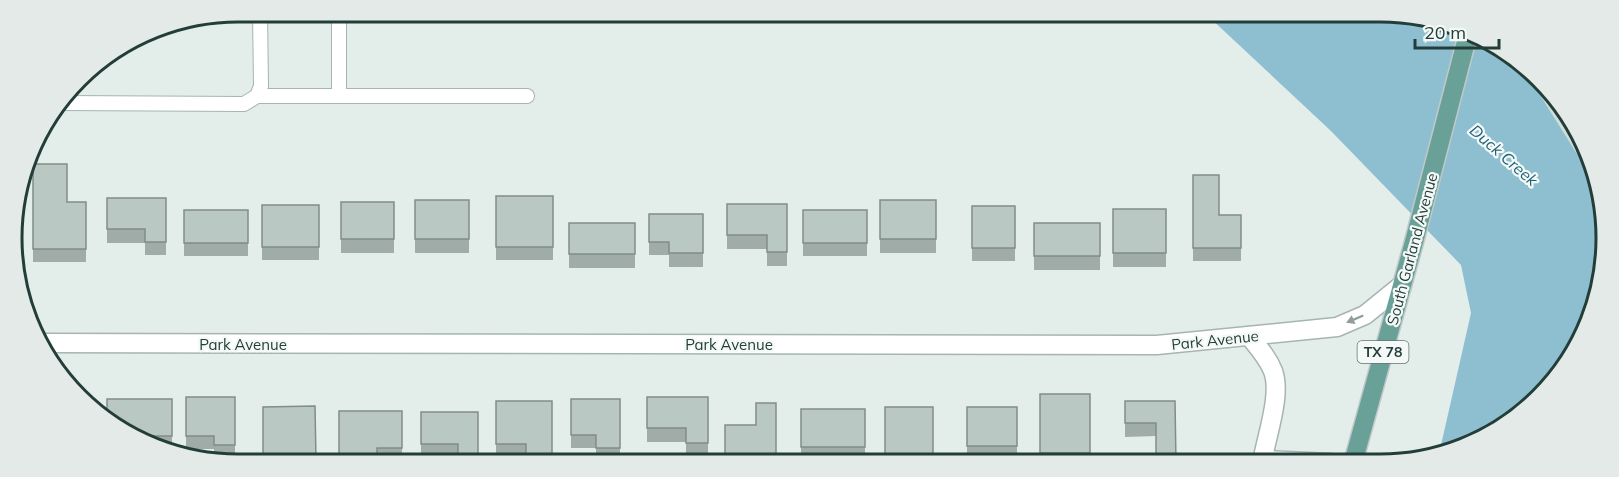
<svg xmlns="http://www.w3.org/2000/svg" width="1619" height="477" viewBox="0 0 1619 477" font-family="Mulish,sans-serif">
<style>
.built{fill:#d2ddd9}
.water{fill:#8dbfd1}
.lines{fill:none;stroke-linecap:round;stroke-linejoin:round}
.lane-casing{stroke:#a6b5b1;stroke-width:16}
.street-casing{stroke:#a6b5b1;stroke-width:21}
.primary-casing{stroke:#c1c9c8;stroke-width:21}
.lane{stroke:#fff;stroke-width:14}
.street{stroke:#fff;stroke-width:18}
.primary{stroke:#69a198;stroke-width:18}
.wall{fill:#9faca8}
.building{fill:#b9c8c3;stroke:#828c88;stroke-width:1.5}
.oneway{fill:#919e9c}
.labels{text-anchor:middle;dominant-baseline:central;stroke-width:4.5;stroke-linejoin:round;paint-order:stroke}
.shield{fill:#f4f9f7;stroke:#627672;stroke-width:1.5}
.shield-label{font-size:14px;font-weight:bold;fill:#233e39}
.street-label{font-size:15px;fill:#233e39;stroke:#f4f9f7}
.water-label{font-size:16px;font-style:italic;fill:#1e6179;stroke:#f4f9f7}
.rim{fill:none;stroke:#233e39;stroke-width:3}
</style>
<rect width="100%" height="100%" fill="#e3edea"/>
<!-- built -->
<path class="built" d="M1489,43L1506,50L1569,112L1603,194V216L1589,173L1535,87Z"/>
<!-- water -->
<path class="water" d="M1208,16H1424L1489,43L1535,87L1589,173L1603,216V282L1577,351L1540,399L1480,442L1439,454L1471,313L1461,265L1331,131Z"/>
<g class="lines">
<!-- lane casing -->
<g class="lane-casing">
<g id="lane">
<path d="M339,12V96"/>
<path d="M257,96H527"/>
<path d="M62,103L244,104L257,96L261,86L260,12"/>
</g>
</g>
<!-- street casing -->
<g class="street-casing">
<g id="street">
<path d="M1249,336C1258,347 1268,358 1273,371C1282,395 1266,437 1262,463"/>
<path d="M42,343L1157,345L1337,327L1365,315L1402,285"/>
<path d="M1262,460L1331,463"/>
</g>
</g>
<!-- primary casing -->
<g class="primary-casing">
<path id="primary" d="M1353,463L1414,242L1468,34"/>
</g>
<!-- lane -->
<use href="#lane" class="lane"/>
<!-- street -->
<use href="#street" class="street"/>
<!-- primary -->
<use href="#primary" class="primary"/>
</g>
<!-- wall -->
<g class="wall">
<path d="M33,164L67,202H86V262H33Z"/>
<path d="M1193,175L1219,215H1241V261H1193Z"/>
<rect x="496" y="196" width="57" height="64"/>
<path d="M107,198H166V255H145V243H107Z"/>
<rect x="415" y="200" width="54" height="53"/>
<rect x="880" y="200" width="56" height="53"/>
<rect x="341" y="202" width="53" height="51"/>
<path d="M727,204H787V266H767V249H727Z"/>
<rect x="262" y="205" width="57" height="55"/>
<rect x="972" y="206" width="43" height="55"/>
<rect x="1113" y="209" width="53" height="58"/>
<rect x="184" y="210" width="64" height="46"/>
<rect x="803" y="210" width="64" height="46"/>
<path d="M649,214H703V267H669V255H649Z"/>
<rect x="569" y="223" width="66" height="45"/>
<rect x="1034" y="223" width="66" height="47"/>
<rect x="1040" y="394" width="50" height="68"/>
<path d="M186,397H235V459H214V449H186Z"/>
<path d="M647,397H708V457H686V442H647Z"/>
<path d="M172,399V449H164L125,434Z"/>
<path d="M571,399H620V462H596V448H571Z"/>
<path d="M496,401L552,461L526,458H496Z"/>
<path d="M1125,401H1175L1176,463L1156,454V436L1125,437Z"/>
<path d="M776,403V462H725V425H756Z"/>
<path d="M315,406L316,461H263Z"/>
<rect x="885" y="407" width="48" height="55"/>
<rect x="967" y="407" width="50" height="53"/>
<rect x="801" y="409" width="64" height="52"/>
<path d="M402,411V461H339Z"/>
<path d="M421,412H478V461H458V458H421Z"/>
</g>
<!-- building -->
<g class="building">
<path d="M33,164H67V202H86V249H33Z"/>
<path d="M1193,175H1219V215H1241V248H1193Z"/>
<rect x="496" y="196" width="57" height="51"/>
<path d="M107,198H166V242H145V229H107Z"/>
<rect x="415" y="200" width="54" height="39"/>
<rect x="880" y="200" width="56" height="39"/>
<rect x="341" y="202" width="53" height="37"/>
<path d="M727,204H787V252H767V235H727Z"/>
<rect x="262" y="205" width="57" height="42"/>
<rect x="972" y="206" width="43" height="42"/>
<rect x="1113" y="209" width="53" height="44"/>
<rect x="184" y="210" width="64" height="33"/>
<rect x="803" y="210" width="64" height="33"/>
<path d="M649,214H703V253H669V242H649Z"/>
<rect x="569" y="223" width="66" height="31"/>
<rect x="1034" y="223" width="66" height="33"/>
<rect x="1040" y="394" width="50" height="59"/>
<path d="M186,397H235V445H214V436H186Z"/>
<path d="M647,397H708V443H686V428H647Z"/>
<path d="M107,399H172V436H128L125,434L107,419Z"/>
<path d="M571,399H620V448H596V435H571Z"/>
<path d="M496,401H552V461H526V444H496Z"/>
<path d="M1125,401H1175L1176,463H1125V454H1156V423H1125Z"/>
<path d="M756,403H776V459H725V425H756Z"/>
<path d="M315,406L316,460H296V461H263V407Z"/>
<rect x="885" y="407" width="48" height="52"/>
<rect x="967" y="407" width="50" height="39"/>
<rect x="801" y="409" width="64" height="38"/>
<path d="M339,411H402V448H377V461H339Z"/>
<path d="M421,412H478V457H458V444H421Z"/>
</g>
<!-- one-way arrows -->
<defs><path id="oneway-solid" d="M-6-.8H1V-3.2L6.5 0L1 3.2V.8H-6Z" transform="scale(1.5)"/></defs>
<use class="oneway" href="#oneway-solid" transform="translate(1355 319) rotate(157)"/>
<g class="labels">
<!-- shield labels -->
<rect class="shield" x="1357.5" y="341" width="51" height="22" rx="4.5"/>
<g class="shield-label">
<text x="1383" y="352">TX 78</text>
</g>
<!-- street labels -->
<g class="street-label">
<text transform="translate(1412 249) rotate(-75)">South Garland Avenue</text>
<text transform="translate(1215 340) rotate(-6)">Park Avenue</text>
<text x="243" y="344">Park Avenue</text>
<text x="729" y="344">Park Avenue</text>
</g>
<!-- water labels -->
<g class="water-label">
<text transform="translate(1504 155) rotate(41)">Duck Creek</text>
</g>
</g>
<!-- crop -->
<path d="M0 0H1619V477H0ZM238 22H1380A216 216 0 0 1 1596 238V238A216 216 0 0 1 1380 454H238A216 216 0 0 1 22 238V238A216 216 0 0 1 238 22Z" fill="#e3eae8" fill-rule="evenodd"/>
<path class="rim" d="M238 22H1380A216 216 0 0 1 1596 238V238A216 216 0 0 1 1380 454H238A216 216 0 0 1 22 238V238A216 216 0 0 1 238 22Z"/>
<!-- scale -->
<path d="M1415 39v9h84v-9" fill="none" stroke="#233e39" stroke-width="3"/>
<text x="1424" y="39" font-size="18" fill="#233e39" stroke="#f4f9f7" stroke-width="4.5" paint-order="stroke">20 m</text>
</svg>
